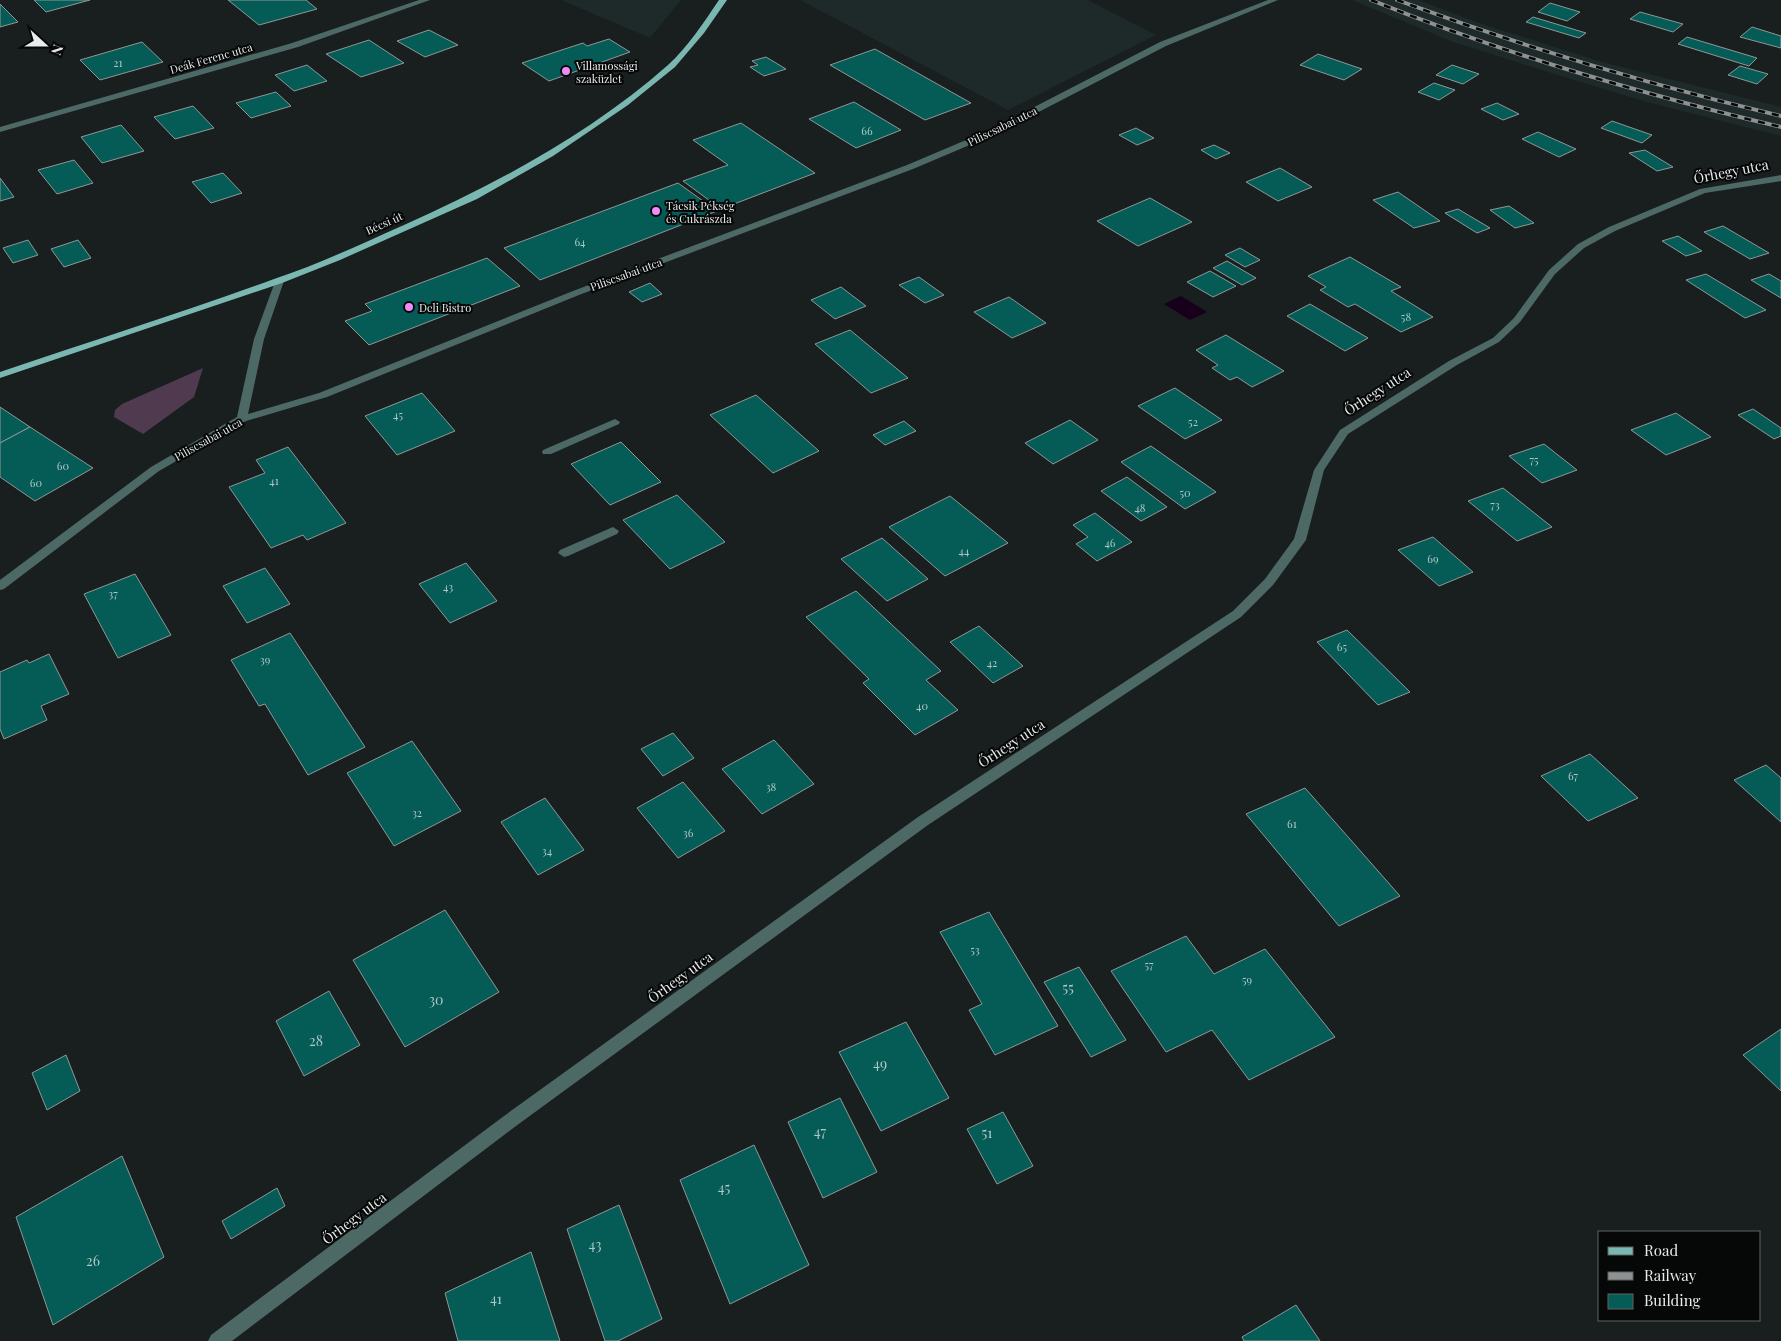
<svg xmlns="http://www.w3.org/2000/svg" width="1781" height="1341" viewBox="0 0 1781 1341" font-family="'Playfair Display',serif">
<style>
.built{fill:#1d2a29}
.green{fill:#4f3a50}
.water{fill:#18001a}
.building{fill:#055c57;stroke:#909696}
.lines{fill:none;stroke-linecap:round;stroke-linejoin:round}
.service{fill:#4d6966;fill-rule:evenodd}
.minor{fill:#4d6966;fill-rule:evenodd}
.primary{fill:#7bb7b1;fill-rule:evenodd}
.rail-casing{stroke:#8d9191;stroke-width:4}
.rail{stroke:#060808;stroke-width:2.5;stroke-dasharray:7;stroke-linecap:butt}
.poi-dot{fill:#f08bf6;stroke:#060808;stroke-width:2}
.labels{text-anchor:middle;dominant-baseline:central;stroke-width:4;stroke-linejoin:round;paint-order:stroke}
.far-street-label{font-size:11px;fill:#e8ebeb;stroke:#060808}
.number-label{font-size:11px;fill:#afc7c6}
.far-poi-label{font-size:11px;fill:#e8ebeb;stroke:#060808;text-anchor:start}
.street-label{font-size:14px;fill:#e8ebeb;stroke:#060808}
.near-number-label{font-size:14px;fill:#afc7c6}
</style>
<rect width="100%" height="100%" fill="#191e1e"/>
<!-- built -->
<g class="built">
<path d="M561,0H681L650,38Z"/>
<path d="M800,0H1088L1156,35L1008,110Z"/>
<path d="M1352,0H1418L1479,23L1602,62L1781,107V136L1647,102L1564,77L1453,42Z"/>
</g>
<!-- green -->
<path class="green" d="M203,368L194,397L143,434L114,417L115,410L122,404Z"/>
<!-- water -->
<path class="water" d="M1181,296L1207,312L1190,320L1164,304Z"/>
<!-- building -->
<g class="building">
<path d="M34,0H90L46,12Z"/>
<path d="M228,0H306L317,9L259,25Z"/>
<path d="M1550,3L1580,12L1567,21L1538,12Z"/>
<path d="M0,4L18,22L0,27Z"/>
<path d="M1640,12L1683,24L1673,32L1630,19Z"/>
<path d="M1533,17L1586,33L1579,38L1526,22Z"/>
<path d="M1752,27L1781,36V48L1740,37Z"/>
<path d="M429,30L458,45L425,57L397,41Z"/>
<path d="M1687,37L1757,58L1749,66L1678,44Z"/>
<path d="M609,39L630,52L549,81L522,63L583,43L587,46Z"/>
<path d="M369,40L404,63L361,77L326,54Z"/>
<path d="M142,42L163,62L100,80L80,60Z"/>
<path d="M875,49L971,103L925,120L830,65Z"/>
<path d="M1318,54L1362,69L1344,80L1300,65Z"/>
<path d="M766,57L786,69L764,76L750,67L758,65L752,61Z"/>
<path d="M307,65L327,81L294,91L275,75Z"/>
<path d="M1452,65L1479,74L1463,84L1436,75Z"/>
<path d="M1740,66L1768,74L1757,84L1728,75Z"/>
<path d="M1434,83L1455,90L1439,100L1418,92Z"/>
<path d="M276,92L291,106L251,118L236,103Z"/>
<path d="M854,102L901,130L856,148L809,119Z"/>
<path d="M1497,103L1519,114L1503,120L1481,109Z"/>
<path d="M193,106L214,128L175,139L154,117Z"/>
<path d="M1612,121L1652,135L1642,143L1601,128Z"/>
<path d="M741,123L815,173L721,209L683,181L728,165L693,140Z"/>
<path d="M121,125L144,151L102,163L81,137Z"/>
<path d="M1136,128L1154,138L1137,145L1119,135Z"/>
<path d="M1538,132L1576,149L1559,157L1522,139Z"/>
<path d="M1214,145L1230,153L1216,159L1201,150Z"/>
<path d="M1645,150L1673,167L1657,171L1629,153Z"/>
<path d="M74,160L93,183L57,194L38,170Z"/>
<path d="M1280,168L1312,187L1278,201L1246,182Z"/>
<path d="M223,173L242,193L211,203L192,182Z"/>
<path d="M0,178L14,197L0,201Z"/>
<path d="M678,183L717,211L540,280L504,248Z"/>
<path d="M1398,192L1440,221L1414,228L1373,200Z"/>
<path d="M1150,198L1192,222L1138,246L1097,221Z"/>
<path d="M1509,206L1534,223L1515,228L1490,210Z"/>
<path d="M1458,209L1490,228L1477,233L1445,213Z"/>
<path d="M1723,226L1769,253L1750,259L1704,232Z"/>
<path d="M1678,236L1702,251L1686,256L1662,241Z"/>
<path d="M28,240L38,255L13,263L3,248Z"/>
<path d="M78,240L91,258L64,267L51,249Z"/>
<path d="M1240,248L1260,260L1245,267L1225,255Z"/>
<path d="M1350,257L1401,287L1391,291L1433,317L1401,332L1355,304L1348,307L1320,290L1326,287L1308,276Z"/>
<path d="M487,258L520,286L369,345L345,321L372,311L365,304Z"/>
<path d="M1227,261L1256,278L1242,285L1213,268Z"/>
<path d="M1210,271L1236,286L1213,297L1187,282Z"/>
<path d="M1706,274L1766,310L1745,318L1686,280Z"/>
<path d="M1769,274L1781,281V298L1751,280Z"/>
<path d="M919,277L944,295L925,303L899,285Z"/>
<path d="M650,283L662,294L642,302L629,292Z"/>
<path d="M841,287L866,306L835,319L811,300Z"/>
<path d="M1009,297L1046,323L1012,338L974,312Z"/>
<path d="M1310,304L1368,338L1345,351L1287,316Z"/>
<path d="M850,330L908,378L871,393L815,344Z"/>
<path d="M1226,335L1284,371L1252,387L1237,377L1230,380L1212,368L1218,365L1196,350Z"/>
<path d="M1175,388L1222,420L1185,439L1138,406Z"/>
<path d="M422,393L455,431L397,455L365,416Z"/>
<path d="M756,395L819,451L773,473L710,415Z"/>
<path d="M0,407L30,427L0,443Z"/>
<path d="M1753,409L1781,428V436L1774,439L1738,415Z"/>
<path d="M1676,413L1711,437L1666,455L1631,430Z"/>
<path d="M1070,420L1098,440L1053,464L1025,443Z"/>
<path d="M904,421L916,431L885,445L873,435Z"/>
<path d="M30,427L93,468L35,501L0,477V443Z"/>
<path d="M621,442L661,482L610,505L571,464Z"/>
<path d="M1544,444L1577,470L1542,483L1509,456Z"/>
<path d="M1151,446L1216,492L1185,509L1121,462Z"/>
<path d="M288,447L346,523L307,540L303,535L271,548L229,487L265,473L256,460Z"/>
<path d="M1127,477L1167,507L1141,521L1101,491Z"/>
<path d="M1503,488L1552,527L1517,541L1468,501Z"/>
<path d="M677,495L725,542L670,569L623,520Z"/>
<path d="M950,496L1008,543L945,576L889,527Z"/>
<path d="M1095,513L1132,542L1097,561L1076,544L1088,537L1073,525Z"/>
<path d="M1433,537L1473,572L1439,586L1398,550Z"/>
<path d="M882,538L928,579L887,601L841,559Z"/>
<path d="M466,563L497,601L450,623L419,584Z"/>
<path d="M265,568L290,604L247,623L223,586Z"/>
<path d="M135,574L171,635L118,658L84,594Z"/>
<path d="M856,591L941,671L926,680L958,710L915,735L863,683L869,679L806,617Z"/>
<path d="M979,626L1023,666L993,683L950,642Z"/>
<path d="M1347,630L1410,692L1378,705L1317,642Z"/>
<path d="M290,633L365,747L308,775L265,704L259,706L231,660Z"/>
<path d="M49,654L69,694L41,706L47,720L4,739L0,729V672L27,660L29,663Z"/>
<path d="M673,733L694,758L663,776L641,749Z"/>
<path d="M774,740L814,784L762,814L722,769Z"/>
<path d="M412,741L461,811L394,846L347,773Z"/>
<path d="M1590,754L1638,798L1588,821L1541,776Z"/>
<path d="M1766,765L1781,778V822L1734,780Z"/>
<path d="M683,782L725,831L678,858L637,808Z"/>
<path d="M1305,788L1400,896L1339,926L1246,814Z"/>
<path d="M545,798L584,850L538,875L501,822Z"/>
<path d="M445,910L499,992L405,1047L353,960Z"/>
<path d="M989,912L1058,1026L995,1055L969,1010L982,1004L940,932Z"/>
<path d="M1186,936L1214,974L1265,949L1335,1037L1249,1080L1212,1030L1166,1052L1111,971Z"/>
<path d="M1079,967L1126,1040L1091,1057L1044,982Z"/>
<path d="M329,991L360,1045L304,1076L276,1021Z"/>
<path d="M906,1022L949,1098L881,1131L839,1052Z"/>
<path d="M1781,1029V1091L1743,1055Z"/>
<path d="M66,1055L80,1091L47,1110L32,1073Z"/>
<path d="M840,1098L877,1172L823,1198L788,1122Z"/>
<path d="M1003,1112L1033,1166L997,1184L967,1129Z"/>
<path d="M754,1145L809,1265L730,1304L680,1180Z"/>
<path d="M122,1156L164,1257L53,1325L16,1217Z"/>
<path d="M277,1188L285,1206L231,1239L222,1221Z"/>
<path d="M619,1205L662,1319L618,1341H605L567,1229Z"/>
<path d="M531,1252L560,1341H458L445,1293Z"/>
<path d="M1296,1305L1320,1341H1244L1242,1337Z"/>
</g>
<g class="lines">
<!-- service -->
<g class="service">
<path d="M615,419L620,422L619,424L551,454H543L542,452L543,450Z"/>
<path d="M613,527L619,531L617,534L568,556L564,557L558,553L560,550Z"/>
</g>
<!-- minor -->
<g class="minor">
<path d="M419,0H430L298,47L0,132V127L292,43Z"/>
<path d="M1268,0H1278L1166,46L998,133L913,169L579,295L327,397L246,421L159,471L4,589L0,590V580L151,467L237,417L254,339L276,279H282L284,281L264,339L248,414L319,393L573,291L907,165L992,129L1160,42Z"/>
<path d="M1781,175V181L1705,193L1615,231L1584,248L1555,274L1520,322L1499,342L1457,365L1348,434L1324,470L1306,540L1273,585L1241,617L928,825L516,1126L232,1341H208L211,1335L504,1116L918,817L1233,611L1265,579L1294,539L1314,470L1340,430L1449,361L1493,338L1514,318L1549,270L1578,244L1609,227L1700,189Z"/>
</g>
<!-- primary -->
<path class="primary" d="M719,0H727L704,33L675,67L628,105L553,156L477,199L340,260L282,283L0,378V372C91,341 184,312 274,279C319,264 361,244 404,225C498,183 591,133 668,65C688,47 704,22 719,0Z"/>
<!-- rail casing -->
<g class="rail-casing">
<g id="rail">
<path d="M1371,0C1504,54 1641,94 1781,127"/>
<path d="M1397,0C1523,47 1650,85 1781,116"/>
</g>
</g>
<!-- rail -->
<use href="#rail" class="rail"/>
</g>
<!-- markers -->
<g class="poi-dot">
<circle cx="566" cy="71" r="5"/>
<circle cx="656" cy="211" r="5"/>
<circle cx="409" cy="307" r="5"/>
</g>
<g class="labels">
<!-- far-street labels -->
<g class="far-street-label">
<text transform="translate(211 58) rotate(-16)">Deák Ferenc utca</text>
<text transform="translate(1002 126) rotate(-26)">Piliscsabai utca</text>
<text transform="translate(384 223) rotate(-24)">Bécsi út</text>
<text transform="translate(626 274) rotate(-20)">Piliscsabai utca</text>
<text transform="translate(208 439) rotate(-29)">Piliscsabai utca</text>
</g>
<!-- number labels -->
<g class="number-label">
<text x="118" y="62">21</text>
<text x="867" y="130">66</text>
<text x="580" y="241">64</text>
<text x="1406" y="316">58</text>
<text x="398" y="414">45</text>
<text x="1193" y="421">52</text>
<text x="1534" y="459">75</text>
<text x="63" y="465">60</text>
<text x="274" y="480">41</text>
<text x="36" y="482">60</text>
<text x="1185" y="492">50</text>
<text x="1495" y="504">73</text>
<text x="1140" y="507">48</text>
<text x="1110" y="542">46</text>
<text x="964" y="550">44</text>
<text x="1433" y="558">69</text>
<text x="448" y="586">43</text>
<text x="113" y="593">37</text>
<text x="1342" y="646">65</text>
<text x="265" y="659">39</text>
<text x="992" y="662">42</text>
<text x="922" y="705">40</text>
<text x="1573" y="775">67</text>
<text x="771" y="786">38</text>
<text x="417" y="812">32</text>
<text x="1292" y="823">61</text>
<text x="688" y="832">36</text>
<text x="547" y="850">34</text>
<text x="975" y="949">53</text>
<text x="1149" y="964">57</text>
<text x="1247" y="979">59</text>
</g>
<!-- far-poi labels -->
<g class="far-poi-label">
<text x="576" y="65">Villamossági<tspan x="576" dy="13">szaküzlet</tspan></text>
<text x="666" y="205">Tácsik Pékség<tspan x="666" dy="13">és Cukrászda</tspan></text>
<text x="419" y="307">Deli Bistro</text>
</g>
<!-- street labels -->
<g class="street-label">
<text transform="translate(1731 171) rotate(-11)">Őrhegy utca</text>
<text transform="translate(1377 391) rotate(-33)">Őrhegy utca</text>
<text transform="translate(1011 743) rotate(-33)">Őrhegy utca</text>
<text transform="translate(680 977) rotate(-36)">Őrhegy utca</text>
<text transform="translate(354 1218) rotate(-37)">Őrhegy utca</text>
</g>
<!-- near-number labels -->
<g class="near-number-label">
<text x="1068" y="987">55</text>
<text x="436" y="999">30</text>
<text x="316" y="1040">28</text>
<text x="880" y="1063">49</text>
<text x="820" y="1131">47</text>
<text x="987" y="1132">51</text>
<text x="724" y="1187">45</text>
<text x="595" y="1244">43</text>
<text x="93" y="1260">26</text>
<text x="496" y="1298">41</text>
</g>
</g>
<!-- legend -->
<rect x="1598" y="1231" width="162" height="90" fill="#060808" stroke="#606363"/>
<rect x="1608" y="1247" width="25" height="8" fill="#7bb7b1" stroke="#606363"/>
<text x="1644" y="1256" font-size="15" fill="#e8ebeb">Road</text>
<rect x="1608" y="1272" width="25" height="8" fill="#8d9191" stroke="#606363"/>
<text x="1644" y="1281" font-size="15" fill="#e8ebeb">Railway</text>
<rect x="1608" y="1294" width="25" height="15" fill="#055c57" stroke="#606363"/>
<text x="1644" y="1306" font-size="15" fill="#e8ebeb">Building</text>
<!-- north arrow -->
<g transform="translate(45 45) rotate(111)" stroke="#060808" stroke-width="4" paint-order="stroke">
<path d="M0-4L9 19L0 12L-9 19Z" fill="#e8ebeb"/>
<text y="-8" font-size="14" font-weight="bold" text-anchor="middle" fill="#e8ebeb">N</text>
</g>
</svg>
